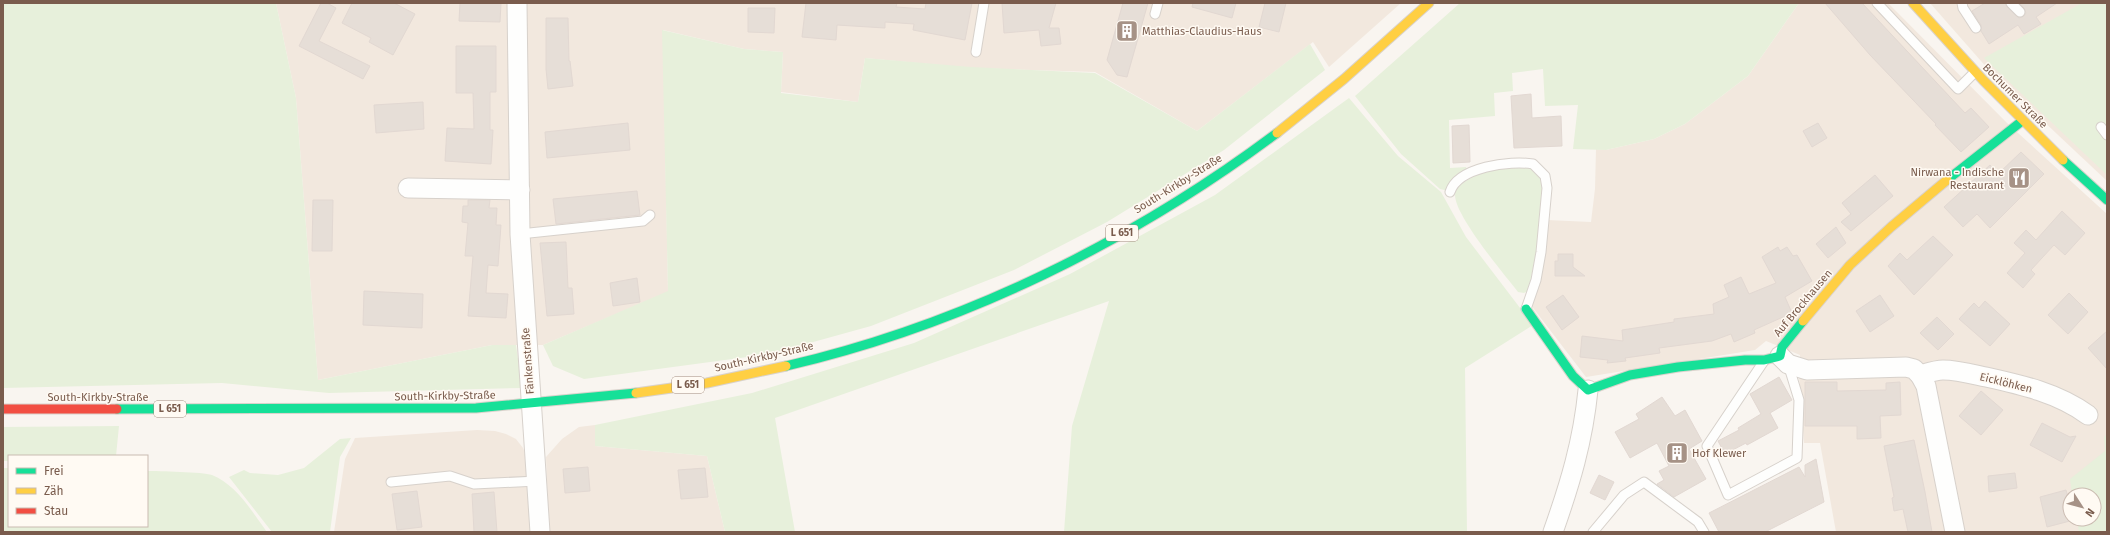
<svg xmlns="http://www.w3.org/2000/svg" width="2110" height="535" viewBox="0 0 2110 535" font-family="'Fira Sans',sans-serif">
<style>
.residential{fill:#f2e8de;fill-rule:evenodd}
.green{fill:#e7f0db}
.building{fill:#e6ded7;stroke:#e2d8d2}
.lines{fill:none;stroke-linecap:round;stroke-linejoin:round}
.lane-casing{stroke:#d7d1cb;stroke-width:11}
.street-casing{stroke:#d7d1cb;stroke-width:21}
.fast-casing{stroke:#d9d2cb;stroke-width:11}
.slow-casing{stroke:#d9d2cb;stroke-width:11}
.jam-casing{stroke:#d9d2cb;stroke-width:11}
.lane{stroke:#fefefd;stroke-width:9}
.street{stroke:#fefefd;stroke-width:19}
.fast{stroke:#16e098;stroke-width:9}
.slow{stroke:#ffcf43;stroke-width:9}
.jam{stroke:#f24e42;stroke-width:9}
.labels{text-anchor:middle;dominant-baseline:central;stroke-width:3;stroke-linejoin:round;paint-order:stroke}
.shield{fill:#fffaf3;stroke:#a28b7f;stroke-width:1}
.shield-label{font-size:10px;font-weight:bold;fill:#7a5c4d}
.poi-label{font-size:11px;fill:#7a5c4d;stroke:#fffaf3;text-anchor:start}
.street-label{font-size:11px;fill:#7a5c4d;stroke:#fffaf3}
</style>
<rect width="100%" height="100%" fill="#f9f5f0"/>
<!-- residential -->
<g class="residential">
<path d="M276,3H1401L1329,67L1313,42L1197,131L1095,72L971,68L865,58L858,102L781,92L783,52L744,49L663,30L668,292L543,345H492L318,380L296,98Z"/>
<path d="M1799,3H1888L2007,123L2107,214V532H1836L1820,443H1804L1799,376L1800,355L1766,341L1755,350L1586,377L1530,304L1547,220L1591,222L1595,189L1596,149L1606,150L1654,139L1685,124L1748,76ZM2070,495H2094V519H2070Z"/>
<path d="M1930,3H2107V181L1988,69Z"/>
<path d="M595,425V446L707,456L725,532H549L546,457L562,439L579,427Z"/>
<path d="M477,430L495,431L506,434L516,439L523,448L527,458L532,532H334L345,459L355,438Z"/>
</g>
<!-- green -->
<g class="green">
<path d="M3,3H276L296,98L318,380L492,345H516L522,388L329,393L222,383L3,388Z"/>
<path d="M1460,3H1799L1748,76L1685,124L1654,139L1606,150L1573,149L1578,105L1545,106L1543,69L1512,73L1513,91L1494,93L1495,116L1449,120L1450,168L1466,167L1468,172L1449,191L1440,189L1401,154L1355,96Z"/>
<path d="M2082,3H2107V175L1984,58Z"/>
<path d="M662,30L744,49L783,52L781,93L858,102L865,58L971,67L1095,73L1197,131L1310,44L1325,70L1224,150L1107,222L1014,270L871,326L770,354L584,379L553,366L543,345L668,291Z"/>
<path d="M1349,98L1398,156L1441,192L1466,237L1533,325L1465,368L1467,532H1064L1072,426L1109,301L775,418L795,532H725L707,456L595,446V425L752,393L914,343L1070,274L1215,195Z"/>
<path d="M1520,166C1528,167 1534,168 1539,175C1550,192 1533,269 1528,291L1524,293L1518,292C1504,274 1455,216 1455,195C1455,192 1457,188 1458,186L1482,171Z"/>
<path d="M119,426L116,456H9V461H3V427Z"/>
<path d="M2107,434V532H2079L2077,519H2094V495H2072L2070,479L2105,451L2104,437Z"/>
<path d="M351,438L340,457L330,532H272L229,477L244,470L250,473L278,475L304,468L340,439Z"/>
<path d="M3,468H9V526H147V471C158,471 203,472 212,475C237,485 252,512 267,532H3Z"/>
</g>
<!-- building -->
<g class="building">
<path d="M321,3H327L336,8L319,41L370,66L363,79L299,46Z"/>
<path d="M352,3H394L415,14L393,55L369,42L371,38L342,23Z"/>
<path d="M460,3H501L500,22L459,21Z"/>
<path d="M806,3H897L896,7L925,9L926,3H972L965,40L913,30L914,24L885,22V28L837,25L836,40L802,37Z"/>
<path d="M1002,3H1056L1049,28H1059L1061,44L1041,46L1039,30L1004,33Z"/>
<path d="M1123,3H1148L1127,77L1117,75L1107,60Z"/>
<path d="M1193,3H1236L1232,18L1192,7Z"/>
<path d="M1265,3H1286L1279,32L1259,27Z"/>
<path d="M1825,3H1862L1965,113L1971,108L1989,127L1961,152L1935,125L1936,124L1870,55Z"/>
<path d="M1985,3H2005L2007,7L2019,18L2024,16L2026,13L2024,8L2019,3H2057L2036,17L2041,24L2024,34L2018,25L1989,44L1981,31V25L1972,11Z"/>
<path d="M748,8H775L774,33L748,32Z"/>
<path d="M546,18H568L569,61H570L573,86L548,89L546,69Z"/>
<path d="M456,46H496V92H490V130H493L491,164L445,161L447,128L474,129L473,93H456Z"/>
<path d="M1531,94L1532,118L1561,116L1562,146L1514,148L1511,96Z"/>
<path d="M423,102L424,129L376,133L374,105Z"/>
<path d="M628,123L630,150L547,158L545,132Z"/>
<path d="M1818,123L1827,138L1812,147L1803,131Z"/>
<path d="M1469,125L1470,162L1453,163L1452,126Z"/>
<path d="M2021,152L2044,174L1990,228L1977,214L1963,227L1944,207L1990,165L1998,174Z"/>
<path d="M1875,175L1893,196L1851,231L1841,222L1851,214L1842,203Z"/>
<path d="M637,191L640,215L556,224L553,199Z"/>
<path d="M313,200H333L332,251H312Z"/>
<path d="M468,200H490L489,208H497L496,225H501L498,266L488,265L486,293L508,294L506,318L468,316L473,256H465L468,223L462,222L463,206H468Z"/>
<path d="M2062,211L2085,233L2065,255L2054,245L2031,270L2035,274L2023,288L2007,273L2025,253L2014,243L2026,230L2036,240Z"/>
<path d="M1836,227L1846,243L1828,258L1816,244Z"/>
<path d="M1933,236L1953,255L1914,295L1888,266L1900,253L1907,260Z"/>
<path d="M566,242L568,288H572L574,314L547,316L540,243Z"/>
<path d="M1778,247L1780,251L1787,247L1793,256L1797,255L1812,281L1785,297L1792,313L1754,330L1755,333L1734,342L1731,334L1712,341L1659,348L1660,353L1625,358L1626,361L1607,363L1608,360L1580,357L1582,336L1623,341L1622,330L1674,322V319L1714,314L1713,304L1729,297L1724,285L1741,277L1749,294L1776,283L1762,257Z"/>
<path d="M1558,254H1573V267L1585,276H1555V261H1558Z"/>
<path d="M637,278L640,302L613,306L610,283Z"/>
<path d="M364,291L423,294L422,328L363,325Z"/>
<path d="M2069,293L2088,312L2068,334L2048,315Z"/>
<path d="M1563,295L1579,317L1562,330L1546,307Z"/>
<path d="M1880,295L1894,316L1870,332L1856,311Z"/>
<path d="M1985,301L2010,324L1990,346L1959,319L1974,303L1979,308Z"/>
<path d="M1937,317L1954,334L1938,350L1920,333Z"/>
<path d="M2107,331V369L2088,348Z"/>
<path d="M1779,377L1792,400L1770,413L1778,428L1747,445L1746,443L1725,454L1718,441L1739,430L1738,428L1761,414L1750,394Z"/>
<path d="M1805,382H1837V391L1886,390V383L1900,382L1901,415L1880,416L1881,438L1857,439V426H1805Z"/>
<path d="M1981,391L2003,410L1981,435L1959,416Z"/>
<path d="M1662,397L1675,416L1685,410L1702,441L1689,449L1706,479L1674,497L1657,484L1664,480L1659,471L1669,466L1657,443L1630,458L1615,432L1639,419L1636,414Z"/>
<path d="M2042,423L2070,437L2076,436L2062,462L2030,445Z"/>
<path d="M1914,440L1925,492L1932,532H1908L1903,509L1894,511L1892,498L1894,497L1884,446Z"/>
<path d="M1816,459L1824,502L1765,532H1719L1709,513L1799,467L1805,477V465Z"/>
<path d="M588,467L590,491L565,493L563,469Z"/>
<path d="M705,468L708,497L681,499L678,470Z"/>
<path d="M2015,473L2017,488L1989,492L1988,476Z"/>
<path d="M1599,475L1614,482L1605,500L1590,493Z"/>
<path d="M2066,490L2070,505V521L2047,527L2040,497Z"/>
<path d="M417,491L422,527L397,530L392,494Z"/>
<path d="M494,492L497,532H474L472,494Z"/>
</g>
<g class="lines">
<!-- lane casing -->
<g class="lane-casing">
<g id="lane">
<path d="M1877,3L1958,89L1974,73"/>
<path d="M1962,3L1963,8L1976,28"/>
<path d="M2011,3L2020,12"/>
<path d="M1155,14L1158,3"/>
<path d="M976,52L984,3"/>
<path d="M2101,127L2107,135"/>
<path d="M1450,192C1458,167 1510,160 1533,164L1545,176L1547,188L1541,252L1536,280L1526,309"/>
<path d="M520,234L643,221L650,215"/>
<path d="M1764,361L1707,446L1728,495L1797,458L1799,400L1788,364"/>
<path d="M391,482L450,476L474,484L537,481"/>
<path d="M1593,532L1624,495L1644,482L1698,522L1704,532"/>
</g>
</g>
<!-- street casing -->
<g class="street-casing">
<g id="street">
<path d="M517,3L520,234L540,532"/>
<path d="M408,188L520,190"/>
<path d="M1780,356L1788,364L1807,370L1906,367L1914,369L1920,375C1927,373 1936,370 1943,370C1957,370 1972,374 1986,377C2022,385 2058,393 2088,415"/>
<path d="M1920,375L1926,386L1955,532"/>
<path d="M1553,532C1570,484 1583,441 1588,390"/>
</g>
</g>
<!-- fast casing -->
<g class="fast-casing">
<g id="fast">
<path d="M2063,160L2107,200"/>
<path d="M1947,180L2022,121"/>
<path d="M1526,309L1573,376L1588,390L1630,375L1678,367L1745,360H1764L1780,356L1782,347L1803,321"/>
<path d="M786,366C963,325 1133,241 1277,133"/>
<path d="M117,409L476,408L636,393"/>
</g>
</g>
<!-- slow casing -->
<g class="slow-casing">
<g id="slow">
<path d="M1913,3L1983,80L2063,160"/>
<path d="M1277,133L1344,79L1429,3"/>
<path d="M1803,321L1850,265L1891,227L1947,180"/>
<path d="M636,393L707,383L786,366"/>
</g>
</g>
<!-- jam casing -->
<g class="jam-casing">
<path id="jam" d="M3,409H117"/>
</g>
<!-- lane -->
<use href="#lane" class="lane"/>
<!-- street -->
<use href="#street" class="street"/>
<!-- fast -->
<use href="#fast" class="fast"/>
<!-- slow -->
<use href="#slow" class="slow"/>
<!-- jam -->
<use href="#jam" class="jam"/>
</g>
<!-- icons -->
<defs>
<g id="building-square" transform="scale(1.15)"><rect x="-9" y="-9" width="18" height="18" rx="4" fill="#a69286" stroke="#fffaf3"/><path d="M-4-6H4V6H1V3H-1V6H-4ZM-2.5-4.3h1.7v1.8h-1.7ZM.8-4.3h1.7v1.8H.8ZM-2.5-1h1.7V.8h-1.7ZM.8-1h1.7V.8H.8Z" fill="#fff"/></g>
<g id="restaurant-square" transform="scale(1.15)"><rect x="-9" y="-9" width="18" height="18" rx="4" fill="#a69286" stroke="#fffaf3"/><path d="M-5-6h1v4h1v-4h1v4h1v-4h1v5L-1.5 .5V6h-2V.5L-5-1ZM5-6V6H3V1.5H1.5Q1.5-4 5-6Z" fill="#fff"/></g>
</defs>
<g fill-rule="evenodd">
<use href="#building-square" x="1127" y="31"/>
<use href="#restaurant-square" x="2019" y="178"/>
<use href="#building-square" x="1677" y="453"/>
</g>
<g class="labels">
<!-- shield labels -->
<g class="shield">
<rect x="1106" y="225" width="32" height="16" rx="3"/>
<rect x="672" y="377" width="32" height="16" rx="3"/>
<rect x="154" y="401" width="32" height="16" rx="3"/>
</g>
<g class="shield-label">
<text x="1122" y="233">L 651</text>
<text x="688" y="385">L 651</text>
<text x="170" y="409">L 651</text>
</g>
<!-- poi labels -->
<g class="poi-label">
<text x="1142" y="31">Matthias-Claudius-Haus</text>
<text x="2004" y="172" text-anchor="end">Nirwana - Indische<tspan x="2004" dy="13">Restaurant</tspan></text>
<text x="1692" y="453">Hof Klewer</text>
</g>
<!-- street labels -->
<g class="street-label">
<text transform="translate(2015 96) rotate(45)">Bochumer Straße</text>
<text transform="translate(1178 184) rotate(-32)">South-Kirkby-Straße</text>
<text transform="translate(1803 303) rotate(-50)">Auf Brockhausen</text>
<text transform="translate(764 357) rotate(-13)">South-Kirkby-Straße</text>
<text transform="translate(528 361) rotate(-94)">Fänkenstraße</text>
<text transform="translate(2006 383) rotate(14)">Eicklöhken</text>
<text transform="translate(445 396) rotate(-1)">South-Kirkby-Straße</text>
<text x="98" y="397">South-Kirkby-Straße</text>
</g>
</g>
<!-- border -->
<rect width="2110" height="535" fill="none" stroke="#7a5c4d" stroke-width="8"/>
<!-- legend -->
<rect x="8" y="455" width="140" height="72" fill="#fffaf3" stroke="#cabbb1"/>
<rect x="16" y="468" width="20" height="6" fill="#16e098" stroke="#cabbb1"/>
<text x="44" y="475" font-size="12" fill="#7a5c4d">Frei</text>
<rect x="16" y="488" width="20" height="6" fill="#ffcf43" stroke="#cabbb1"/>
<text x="44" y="495" font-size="12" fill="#7a5c4d">Zäh</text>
<rect x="16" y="508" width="20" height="6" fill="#f24e42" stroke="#cabbb1"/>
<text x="44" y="515" font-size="12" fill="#7a5c4d">Stau</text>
<!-- north arrow -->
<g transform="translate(2082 507) rotate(126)"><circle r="19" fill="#fffaf3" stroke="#cabbb1"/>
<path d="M0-3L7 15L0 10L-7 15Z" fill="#a69286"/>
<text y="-6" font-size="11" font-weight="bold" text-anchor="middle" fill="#7a5c4d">N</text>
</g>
</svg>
